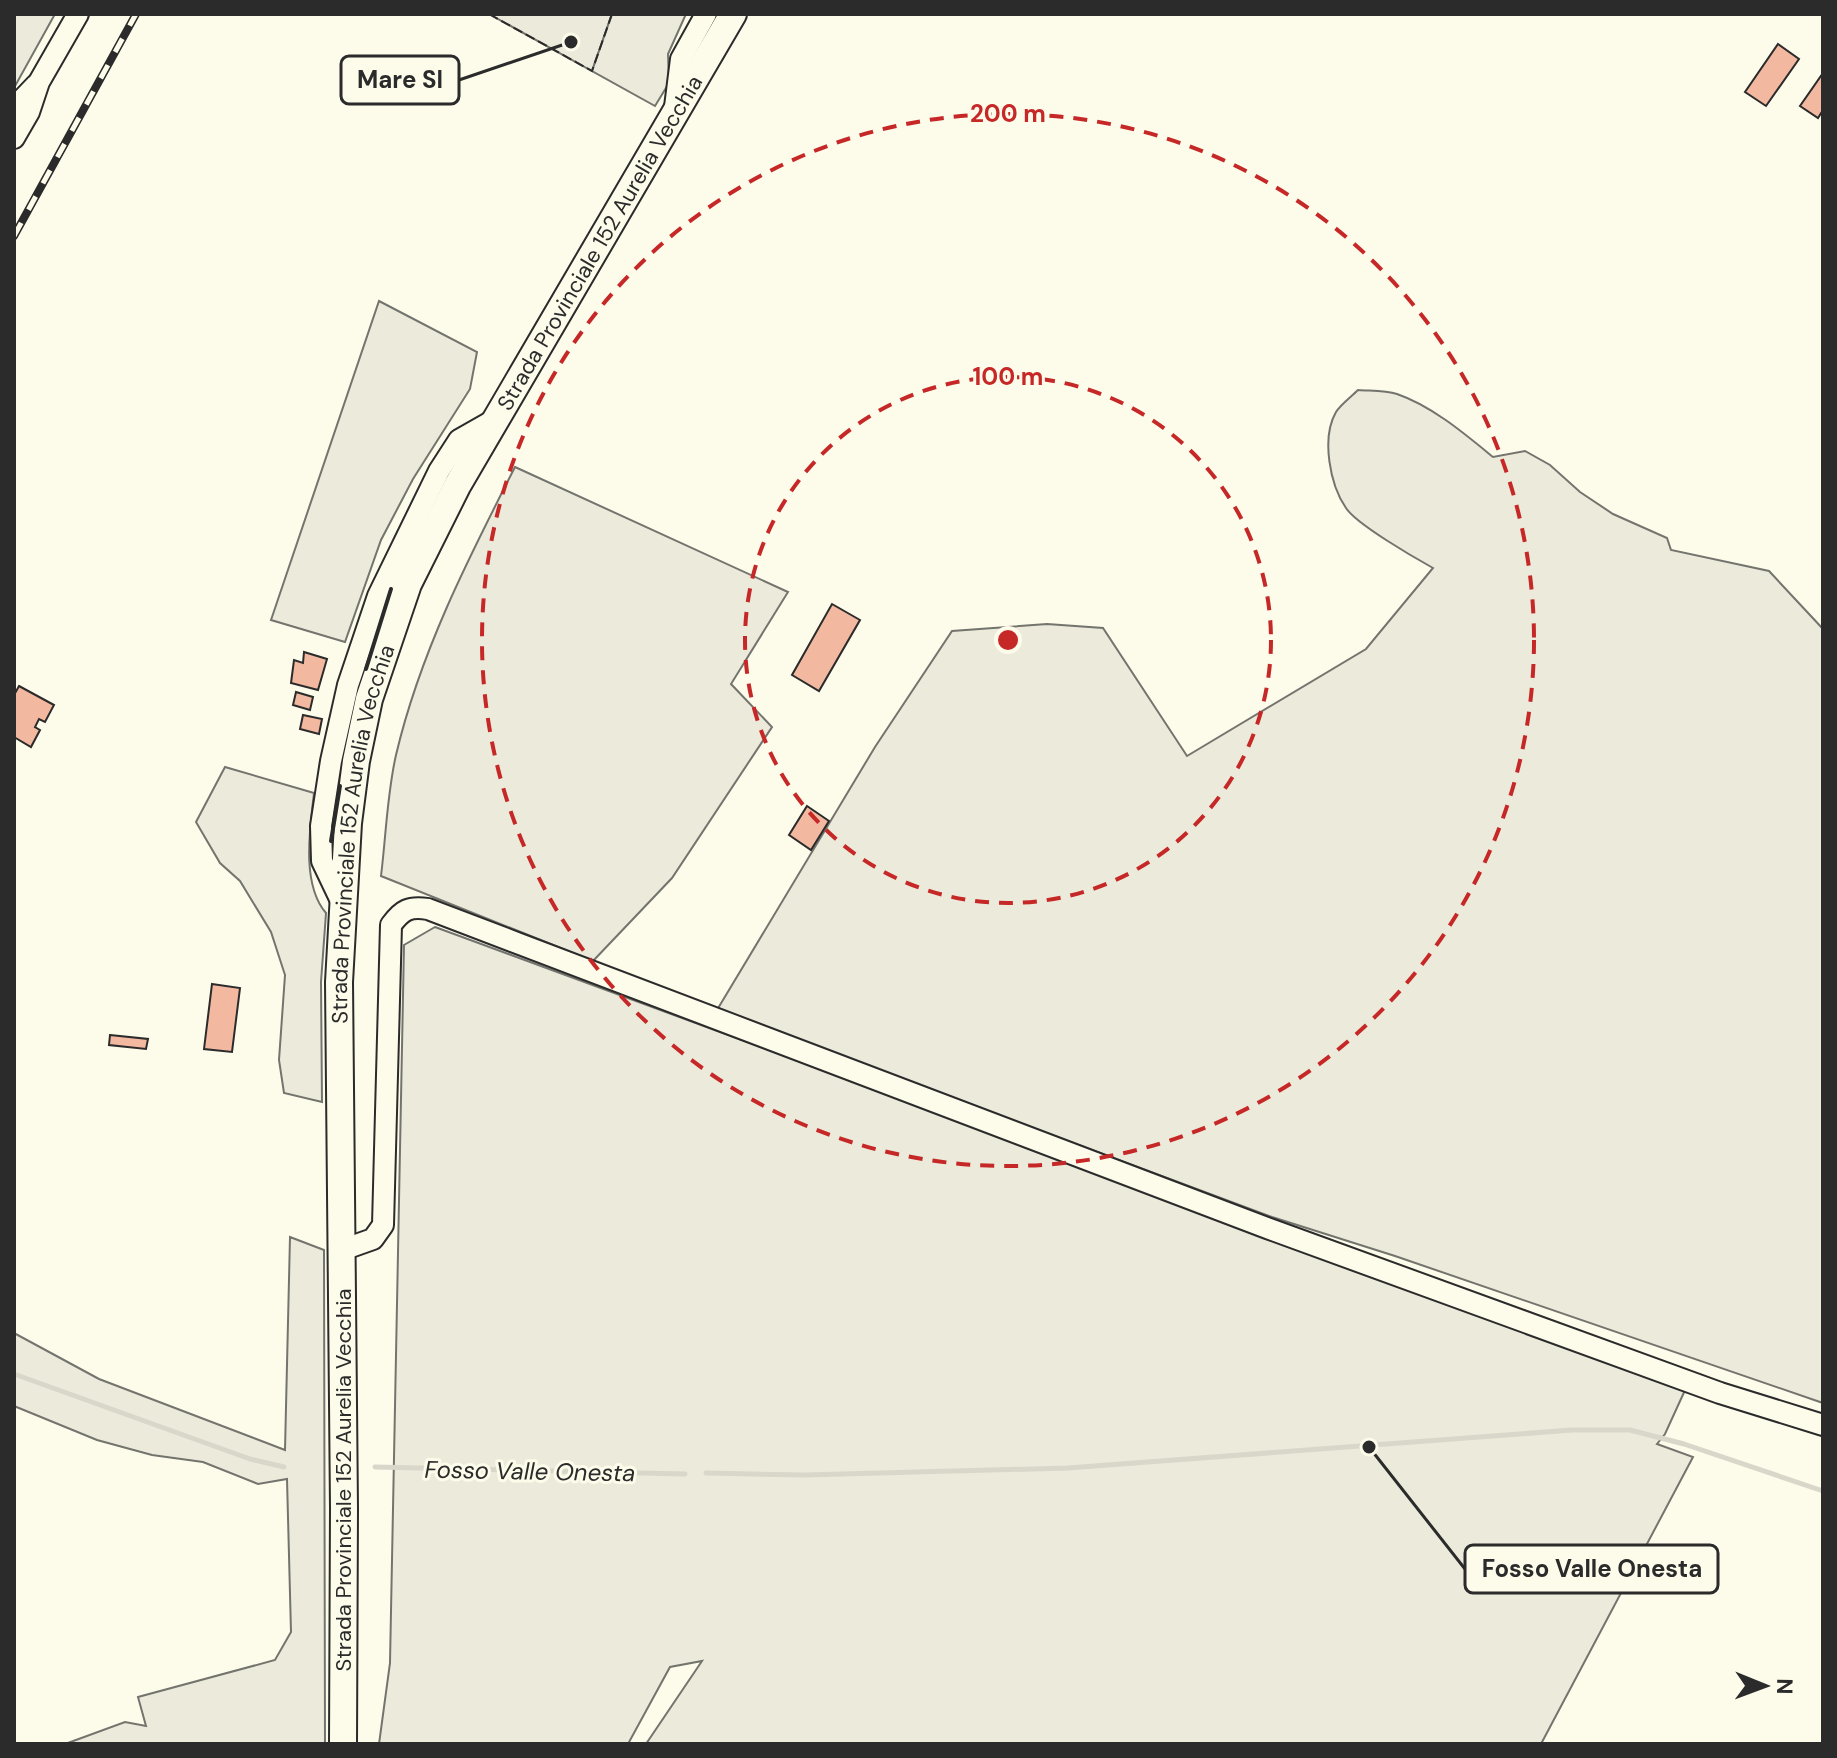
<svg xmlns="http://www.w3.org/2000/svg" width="1837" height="1758" viewBox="0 0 1837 1758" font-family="'DM Sans',sans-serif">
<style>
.green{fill:#ecebdb;stroke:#74746e;stroke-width:2}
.parking{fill:#eceadb;stroke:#74746e;stroke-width:2}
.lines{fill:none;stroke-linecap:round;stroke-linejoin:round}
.stream{stroke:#d8d7c9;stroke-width:5}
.building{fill:#f2b8a0;stroke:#2b2b2b;stroke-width:2}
.minor-casing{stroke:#2b2b2b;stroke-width:24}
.major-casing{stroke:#2b2b2b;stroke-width:30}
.minor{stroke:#fdfbea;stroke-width:20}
.major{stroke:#fdfbea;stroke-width:26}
.rail-casing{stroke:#2b2b2b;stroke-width:8}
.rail{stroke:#fdfbea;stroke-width:5;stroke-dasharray:15;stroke-linecap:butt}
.fence{stroke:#2b2b2b;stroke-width:2;stroke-dasharray:10 4;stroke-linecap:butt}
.wall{stroke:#2b2b2b;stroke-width:4}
.ring{fill:none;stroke:#c62828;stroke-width:4;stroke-dasharray:14 10}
.labels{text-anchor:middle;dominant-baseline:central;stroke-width:6;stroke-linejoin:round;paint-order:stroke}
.street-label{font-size:22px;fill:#2b2b2b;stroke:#fdfbea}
.water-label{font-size:24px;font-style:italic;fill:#2b2b2b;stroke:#fdfbea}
.centre{fill:#c62828;stroke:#fdfbea;stroke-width:4}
.ring-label{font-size:24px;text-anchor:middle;font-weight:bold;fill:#c62828;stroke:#fdfbea;stroke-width:6;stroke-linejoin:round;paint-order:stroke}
.leader{fill:none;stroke:#2b2b2b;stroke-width:3}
.callout-dot{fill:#2b2b2b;stroke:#fdfbea;stroke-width:3}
.callout{fill:#fdfbea;stroke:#2b2b2b;stroke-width:3}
.callout-label{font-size:24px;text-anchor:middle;font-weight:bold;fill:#2b2b2b}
</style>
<rect width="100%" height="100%" fill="#fdfbea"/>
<!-- green -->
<g class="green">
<path d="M489,14H612L592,71Z"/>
<path d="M379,301L477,352L470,389L413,479L381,540L345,642L271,620Z"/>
<path d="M1358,390C1370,391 1385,390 1397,394C1432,406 1465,434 1493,457L1525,451L1550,465L1580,492L1613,514L1667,538L1671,550L1769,571L1823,629V1403L1395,1256L1272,1217L717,1010L875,747L952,631L1047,624L1103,628L1187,756L1366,649L1433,568C1415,558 1356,524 1346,508C1330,485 1321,438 1336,412C1341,404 1351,397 1358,390Z"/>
<path d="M515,467L788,592L731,684L772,727L672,878L593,961L381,876C386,836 387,794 396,755C420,653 468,559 515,467Z"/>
<path d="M225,767L314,793C310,828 301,884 326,913L321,982L322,1102L284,1093L279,1060L285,975L271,932L240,881L220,863L196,822Z"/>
<path d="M435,927L1686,1388L1665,1434L1657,1444L1693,1457L1541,1744H646L702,1661L670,1667L628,1744H379L390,1663L404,945Z"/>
<path d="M290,1237L324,1250L325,1744H65L125,1722L146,1726L138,1697L275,1660L291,1632L287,1479L258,1484L203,1462L152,1455L97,1440L14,1406V1333L99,1379L285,1450Z"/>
</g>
<!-- parking -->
<g class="parking">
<path d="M14,14H55L14,88Z"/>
<path d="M612,14H686L668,54L669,83L655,106L592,71Z"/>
</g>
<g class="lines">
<!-- stream -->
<g class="stream">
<path d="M14,1374L250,1459L284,1467"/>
<path d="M375,1467L685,1474"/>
<path d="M706,1473L805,1475L1068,1468L1572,1430H1630L1684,1444L1823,1491"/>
</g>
</g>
<!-- building -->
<g class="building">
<path d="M1778,44L1799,59L1766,106L1745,92Z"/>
<path d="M1823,73V110L1818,118L1800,106Z"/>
<path d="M832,604L860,620L819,691L792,675Z"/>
<path d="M304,652L327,659L318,690L291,683L294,660L303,663Z"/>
<path d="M19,686L54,705L45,722L39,719L35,727L40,730L31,747L14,737V695Z"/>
<path d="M296,692L313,697L310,710L293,705Z"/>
<path d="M303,715L322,719L319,734L300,729Z"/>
<path d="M807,806L829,821L811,850L789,835Z"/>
<path d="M212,984L240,988L232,1052L204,1049Z"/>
<path d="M110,1035L148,1039L146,1049L109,1045Z"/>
</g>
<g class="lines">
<!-- minor casing -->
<g class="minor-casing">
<g id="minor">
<path d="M675,107L681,59L706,14"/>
<path d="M14,108L36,85"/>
<path d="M14,138L29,112L39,82L78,14"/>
<path d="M343,905L322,861L321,826L331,761L348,685L378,596L439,471L459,440L496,419"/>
<path d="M342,1250L373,1239L383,1225L391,925C402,910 409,906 428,909L517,943L1267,1228L1720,1393L1823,1425"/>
</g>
</g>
<!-- major casing -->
<g class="major-casing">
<g id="major">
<path id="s1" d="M343,1744L344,1508L339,982L348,823L356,761L369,699L408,584L457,486L733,14"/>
</g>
</g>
<!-- minor -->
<use href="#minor" class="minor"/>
<!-- major -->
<use href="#major" class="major"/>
<!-- rail casing -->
<g class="rail-casing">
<path id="rail" d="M14,236L136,14"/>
</g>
<!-- rail -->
<use href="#rail" class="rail"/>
<!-- fence -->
<path class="fence" d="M489,14L592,71L612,14"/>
<!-- wall -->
<g class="wall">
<path d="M366,669L391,589"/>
<path d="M331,841L340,786"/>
</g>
</g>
<!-- distance rings -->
<g class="ring">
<circle cx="1008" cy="640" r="263"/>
<circle cx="1008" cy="640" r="526"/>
</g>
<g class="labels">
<!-- street labels -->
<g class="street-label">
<text stroke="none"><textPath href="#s1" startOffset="1560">Strada Provinciale 152 Aurelia Vecchia</textPath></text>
<text stroke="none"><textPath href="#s1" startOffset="912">Strada Provinciale 152 Aurelia Vecchia</textPath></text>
<text transform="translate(343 1480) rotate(-90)">Strada Provinciale 152 Aurelia Vecchia</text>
</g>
<!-- water labels -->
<g class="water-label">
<text transform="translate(530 1471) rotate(1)">Fosso Valle Onesta</text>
</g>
</g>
<circle cx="1008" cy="640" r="12" class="centre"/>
<g class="ring-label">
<text x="1008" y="122">200 m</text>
<text x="1008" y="385">100 m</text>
</g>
<!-- callouts -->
<path class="leader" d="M571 42L459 80M1369 1447L1465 1569"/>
<g class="callout-dot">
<circle cx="571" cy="42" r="8"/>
<circle cx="1369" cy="1447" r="8"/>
</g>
<g class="callout">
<rect x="341" y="56" width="118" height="48" rx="8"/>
<rect x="1465" y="1545" width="253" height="48" rx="8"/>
</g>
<g class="callout-label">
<text x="400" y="88">Mare SI</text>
<text x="1592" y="1577">Fosso Valle Onesta</text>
</g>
<!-- border -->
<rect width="1837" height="1758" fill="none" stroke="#2b2b2b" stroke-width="32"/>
<!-- north arrow -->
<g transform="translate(1765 1686) rotate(91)" stroke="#fdfbea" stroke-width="6" paint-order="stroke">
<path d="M0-6L14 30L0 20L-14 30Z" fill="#2b2b2b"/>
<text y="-12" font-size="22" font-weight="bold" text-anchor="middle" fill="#2b2b2b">N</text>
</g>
</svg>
